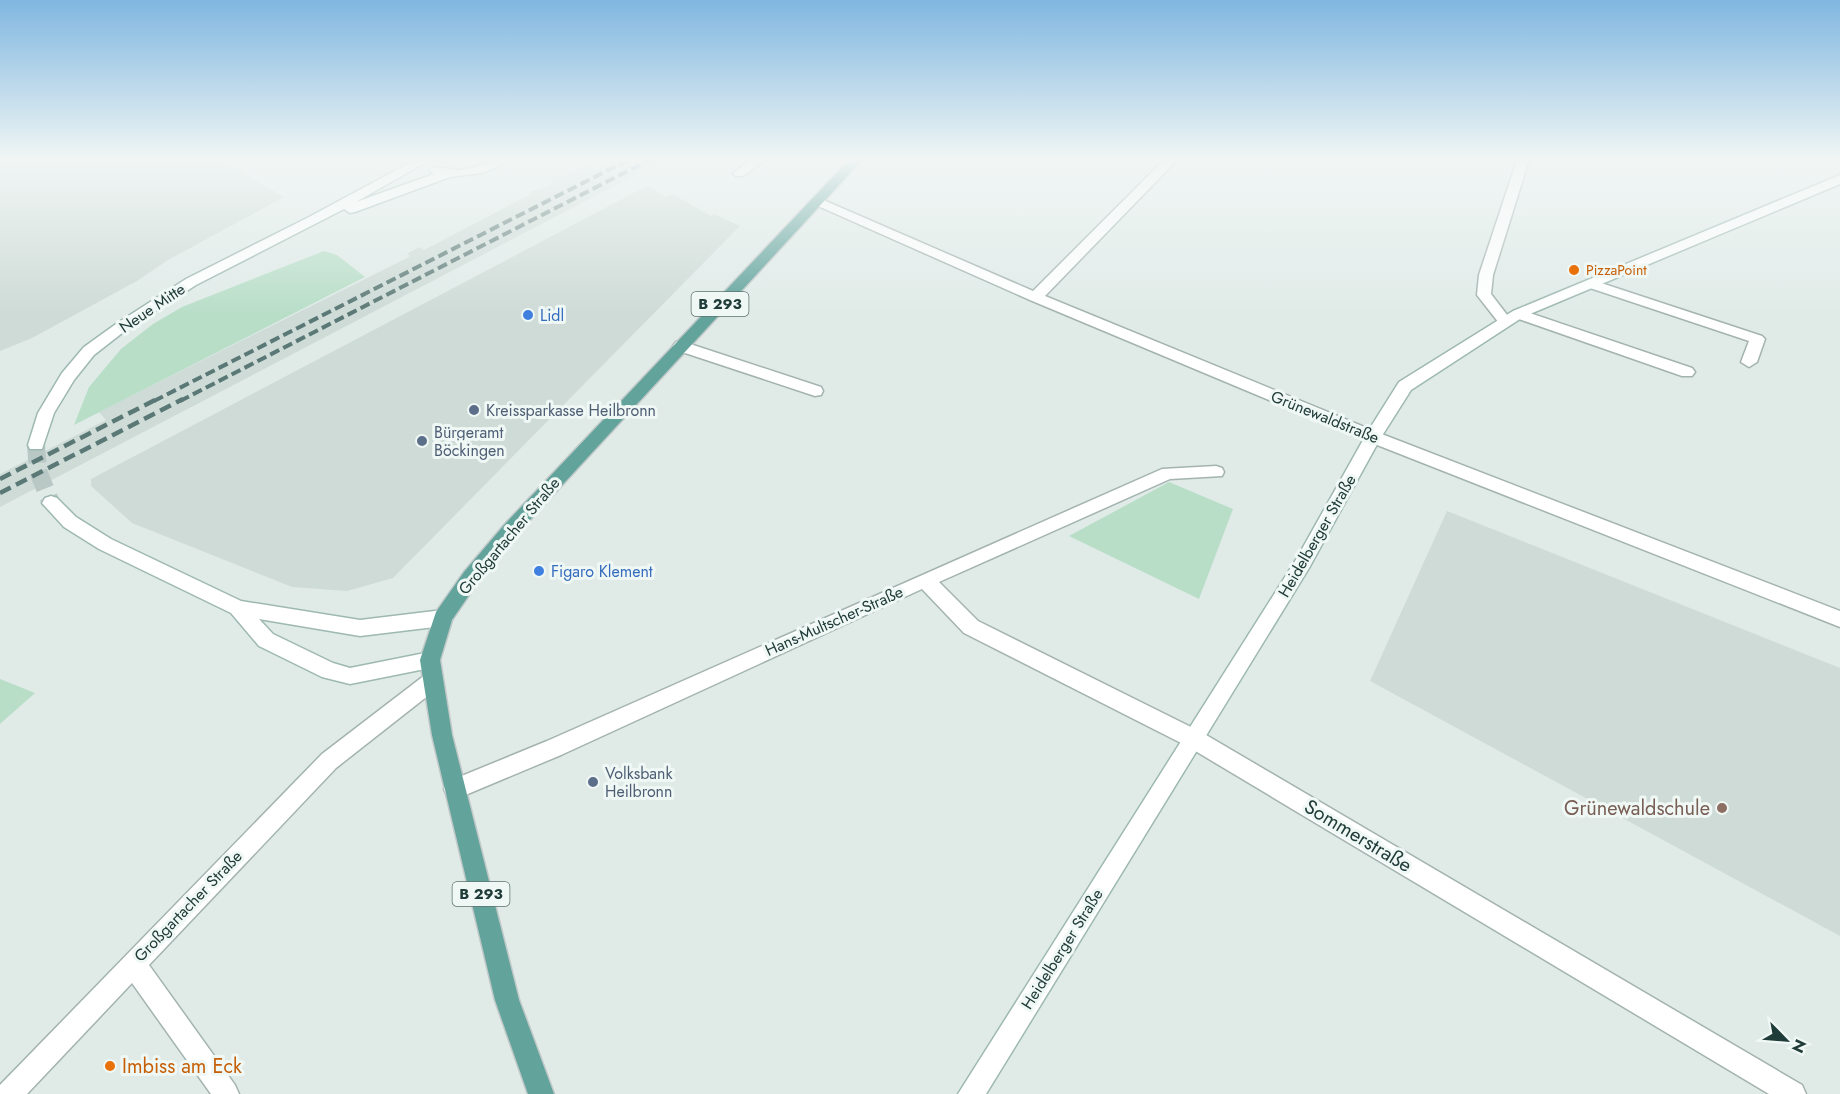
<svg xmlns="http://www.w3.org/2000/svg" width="1840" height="1094" viewBox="0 0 1840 1094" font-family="Jost,sans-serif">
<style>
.built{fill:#cedbd7}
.green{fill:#b8dec8}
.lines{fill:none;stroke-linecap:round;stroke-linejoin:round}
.secondary-tunnel{stroke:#bac8c5;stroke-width:18;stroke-dasharray:18 9;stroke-linecap:butt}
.lane-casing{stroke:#a3b3b0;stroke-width:3}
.street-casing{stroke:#a3b3b0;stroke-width:3}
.secondary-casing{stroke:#9eb8b2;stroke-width:3}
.primary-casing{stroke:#c1c8c8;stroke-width:3}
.lane{fill:#fff;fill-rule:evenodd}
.street{fill:#fff;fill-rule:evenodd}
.secondary{fill:#fff;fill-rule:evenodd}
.primary{fill:#62a39c;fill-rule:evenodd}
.rail-far1{stroke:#5a7875;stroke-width:4;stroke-dasharray:10 4.5;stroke-linecap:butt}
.rail{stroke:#5a7875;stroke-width:4.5;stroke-dasharray:12 6;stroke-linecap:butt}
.food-dot{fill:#e8710a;stroke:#f0f8f5;stroke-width:2}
.shop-dot{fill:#3f7fe0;stroke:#f0f8f5;stroke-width:2}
.service-dot{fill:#5c6f8a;stroke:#f0f8f5;stroke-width:2}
.education-dot{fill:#8d6e63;stroke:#f0f8f5;stroke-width:2}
.labels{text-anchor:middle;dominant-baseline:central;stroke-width:6;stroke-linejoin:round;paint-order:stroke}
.far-food-label{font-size:14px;fill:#c56008;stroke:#f0f8f5;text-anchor:start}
.shield{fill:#f0f8f5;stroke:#5e7471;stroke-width:1.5}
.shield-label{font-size:15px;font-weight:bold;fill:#203c39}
.street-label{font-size:16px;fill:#203c39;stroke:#f0f8f5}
.shop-label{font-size:16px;fill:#366cbe;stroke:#f0f8f5;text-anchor:start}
.service-label{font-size:16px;fill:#4e5e75;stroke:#f0f8f5;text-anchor:start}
.near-education-label{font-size:20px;fill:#785e54;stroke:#f0f8f5;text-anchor:end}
.near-street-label{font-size:20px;fill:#203c39;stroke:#f0f8f5}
.near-food-label{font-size:20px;fill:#c56008;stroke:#f0f8f5;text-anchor:start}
</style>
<rect width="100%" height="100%" fill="#e0ebe8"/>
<!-- built -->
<g class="built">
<path d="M53,160H206L234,168L284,197L168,260L137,281L32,338L0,351V163Z"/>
<path d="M616,160H664L0,507V474L106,420L99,412L407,258L410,256L407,254L419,247L424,250L531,194L529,192L546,187L554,182L550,179L556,176L561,178L588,165L597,170Z"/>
<path d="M647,186L666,197L672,194L711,216L714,214L740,226L393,578L347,591L292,587L132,523L91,486V479Z"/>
<path d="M1447,511L1840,668V936L1370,681Z"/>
</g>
<!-- green -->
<g class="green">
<path d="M324,251L337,255L365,277L74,425L89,387L121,349L153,324L182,307Z"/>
<path d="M1169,482L1233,509L1199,599L1069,536Z"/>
<path d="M0,679L35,693L0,724Z"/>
</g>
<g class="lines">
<!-- secondary-tunnel -->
<path class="secondary-tunnel" d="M36,445L38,471L51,503"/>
<!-- lane casing -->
<g class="lane-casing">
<g id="lane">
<path d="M751,160H765L743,176H735L733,173Z"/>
<path d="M1592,280L1762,336L1765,339L1757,362L1749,367L1741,362L1749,341L1587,287L1585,284Z"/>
<path d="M1518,309L1692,368L1695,372L1692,376H1682L1513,317L1511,314Z"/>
<path d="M681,341L821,387L823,391L821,395L815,396L676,350L673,346L676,342Z"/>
</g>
</g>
<!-- street casing -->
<g class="street-casing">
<g id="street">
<path d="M1164,160H1177L1045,296L1379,433L1840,611V627L1367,441L1030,300L809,202L816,198L821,199L1033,291Z"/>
<path d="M1517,160H1529L1493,275L1491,294L1511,320L1504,325L1499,323L1477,295L1479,275Z"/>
<path d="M1216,466L1222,468L1224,472L1222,476L1170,479L939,582L978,621L1201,732L1802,1085L1806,1094H1769L1187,746L964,633L922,589L561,755L463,796L455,799L447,796L444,789L447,782L547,741L1162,469Z"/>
<path d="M432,672L439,675L442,681L439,687L336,768L149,965L235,1085L239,1094H211L132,983L27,1094H0V1085L322,754L425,675Z"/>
</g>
</g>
<!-- secondary casing -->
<g class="secondary-casing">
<g id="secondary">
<path d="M415,160L428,161L356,202L434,174L430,171L432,168C441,166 451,170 460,170C478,169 489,159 506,160L497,167L482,173L450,177L355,212L350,213L344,209L196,285L126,330L94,355L74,380L54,413L42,449H30L28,445L38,413L62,373L84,347L116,324L186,279L309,217Z"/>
<path d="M1840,175V184L1523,317L1411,390L1380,439L1309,568L986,1094H958L1297,558L1367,433L1399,382L1513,311Z"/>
<path d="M51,496L57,498L76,517L111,539L241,601L360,620L443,610L450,612L453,618L450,624L443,626L360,636L259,619L273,634L333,663L350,668L430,652L437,654L440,660L437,666L430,668L350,684L322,677L259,646L231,613L99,549L64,527L42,503L45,498Z"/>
</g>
</g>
<!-- primary casing -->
<g class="primary-casing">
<path id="primary" d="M849,160H862L517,534L478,582L452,620L440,660L452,735L519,1000L554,1094H528L495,1000L432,735L420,660L436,612L464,572L505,524Z"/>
</g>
<!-- lane -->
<use href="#lane" class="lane"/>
<!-- street -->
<use href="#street" class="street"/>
<!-- secondary -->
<use href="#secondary" class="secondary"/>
<!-- primary -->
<use href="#primary" class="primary"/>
<!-- rail-far1 -->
<g class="rail-far1">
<path d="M154,401L628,160"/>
<path d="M180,401L649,160"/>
</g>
<!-- rail -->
<g class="rail">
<path d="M0,479L157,399"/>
<path d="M0,493L183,399"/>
</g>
</g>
<!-- sky -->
<linearGradient id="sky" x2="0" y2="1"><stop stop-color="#80b7e0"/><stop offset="0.51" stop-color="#f1f6f5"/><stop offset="1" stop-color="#f1f6f5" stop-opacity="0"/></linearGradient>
<rect width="1840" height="313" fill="url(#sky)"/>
<!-- markers -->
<g class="food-dot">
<circle cx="1574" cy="270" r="6"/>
<circle cx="110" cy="1066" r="6"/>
</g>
<g class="shop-dot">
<circle cx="528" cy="315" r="6"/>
<circle cx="539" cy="571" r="6"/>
</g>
<g class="service-dot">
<circle cx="474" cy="410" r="6"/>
<circle cx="422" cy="441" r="6"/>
<circle cx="593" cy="782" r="6"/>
</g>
<circle class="education-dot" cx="1722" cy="808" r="6"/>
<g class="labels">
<!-- far-food labels -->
<g class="far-food-label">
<text x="1586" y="270">PizzaPoint</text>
</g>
<!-- shield labels -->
<g class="shield">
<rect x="691.5" y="292" width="57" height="24" rx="4.5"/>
<rect x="452.5" y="882" width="57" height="24" rx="4.5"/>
</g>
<g class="shield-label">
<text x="720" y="304">B 293</text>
<text x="481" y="894">B 293</text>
</g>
<!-- street labels -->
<g class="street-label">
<text transform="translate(152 308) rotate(-34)">Neue Mitte</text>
<text transform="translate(1325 417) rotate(22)">Grünewaldstraße</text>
<text transform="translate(509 536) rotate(-50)">Großgartacher Straße</text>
<text transform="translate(1317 536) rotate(-60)">Heidelberger Straße</text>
<text transform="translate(834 621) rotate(-24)">Hans-Multscher-Straße</text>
<text transform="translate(188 906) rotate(-46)">Großgartacher Straße</text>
<text transform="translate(1062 949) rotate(-58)">Heidelberger Straße</text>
</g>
<!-- shop labels -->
<g class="shop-label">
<text x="540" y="315">Lidl</text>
<text x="551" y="571">Figaro Klement</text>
</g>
<!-- service labels -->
<g class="service-label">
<text x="486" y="410">Kreissparkasse Heilbronn</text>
<text x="434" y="432">Bürgeramt<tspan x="434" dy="18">Böckingen</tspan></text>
<text x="605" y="773">Volksbank<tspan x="605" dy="18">Heilbronn</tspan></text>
</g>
<!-- near-education labels -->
<g class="near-education-label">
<text x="1710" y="808">Grünewaldschule</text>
</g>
<!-- near-street labels -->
<g class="near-street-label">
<text transform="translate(1358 836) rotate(31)">Sommerstraße</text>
</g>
<!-- near-food labels -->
<g class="near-food-label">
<text x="122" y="1066">Imbiss am Eck</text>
</g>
</g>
<!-- north arrow -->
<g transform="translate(1786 1040) rotate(115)" stroke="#f0f8f5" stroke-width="4.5" paint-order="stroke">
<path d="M0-4.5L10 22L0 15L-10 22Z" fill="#203c39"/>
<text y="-9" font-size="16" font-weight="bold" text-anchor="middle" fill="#203c39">N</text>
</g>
</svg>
